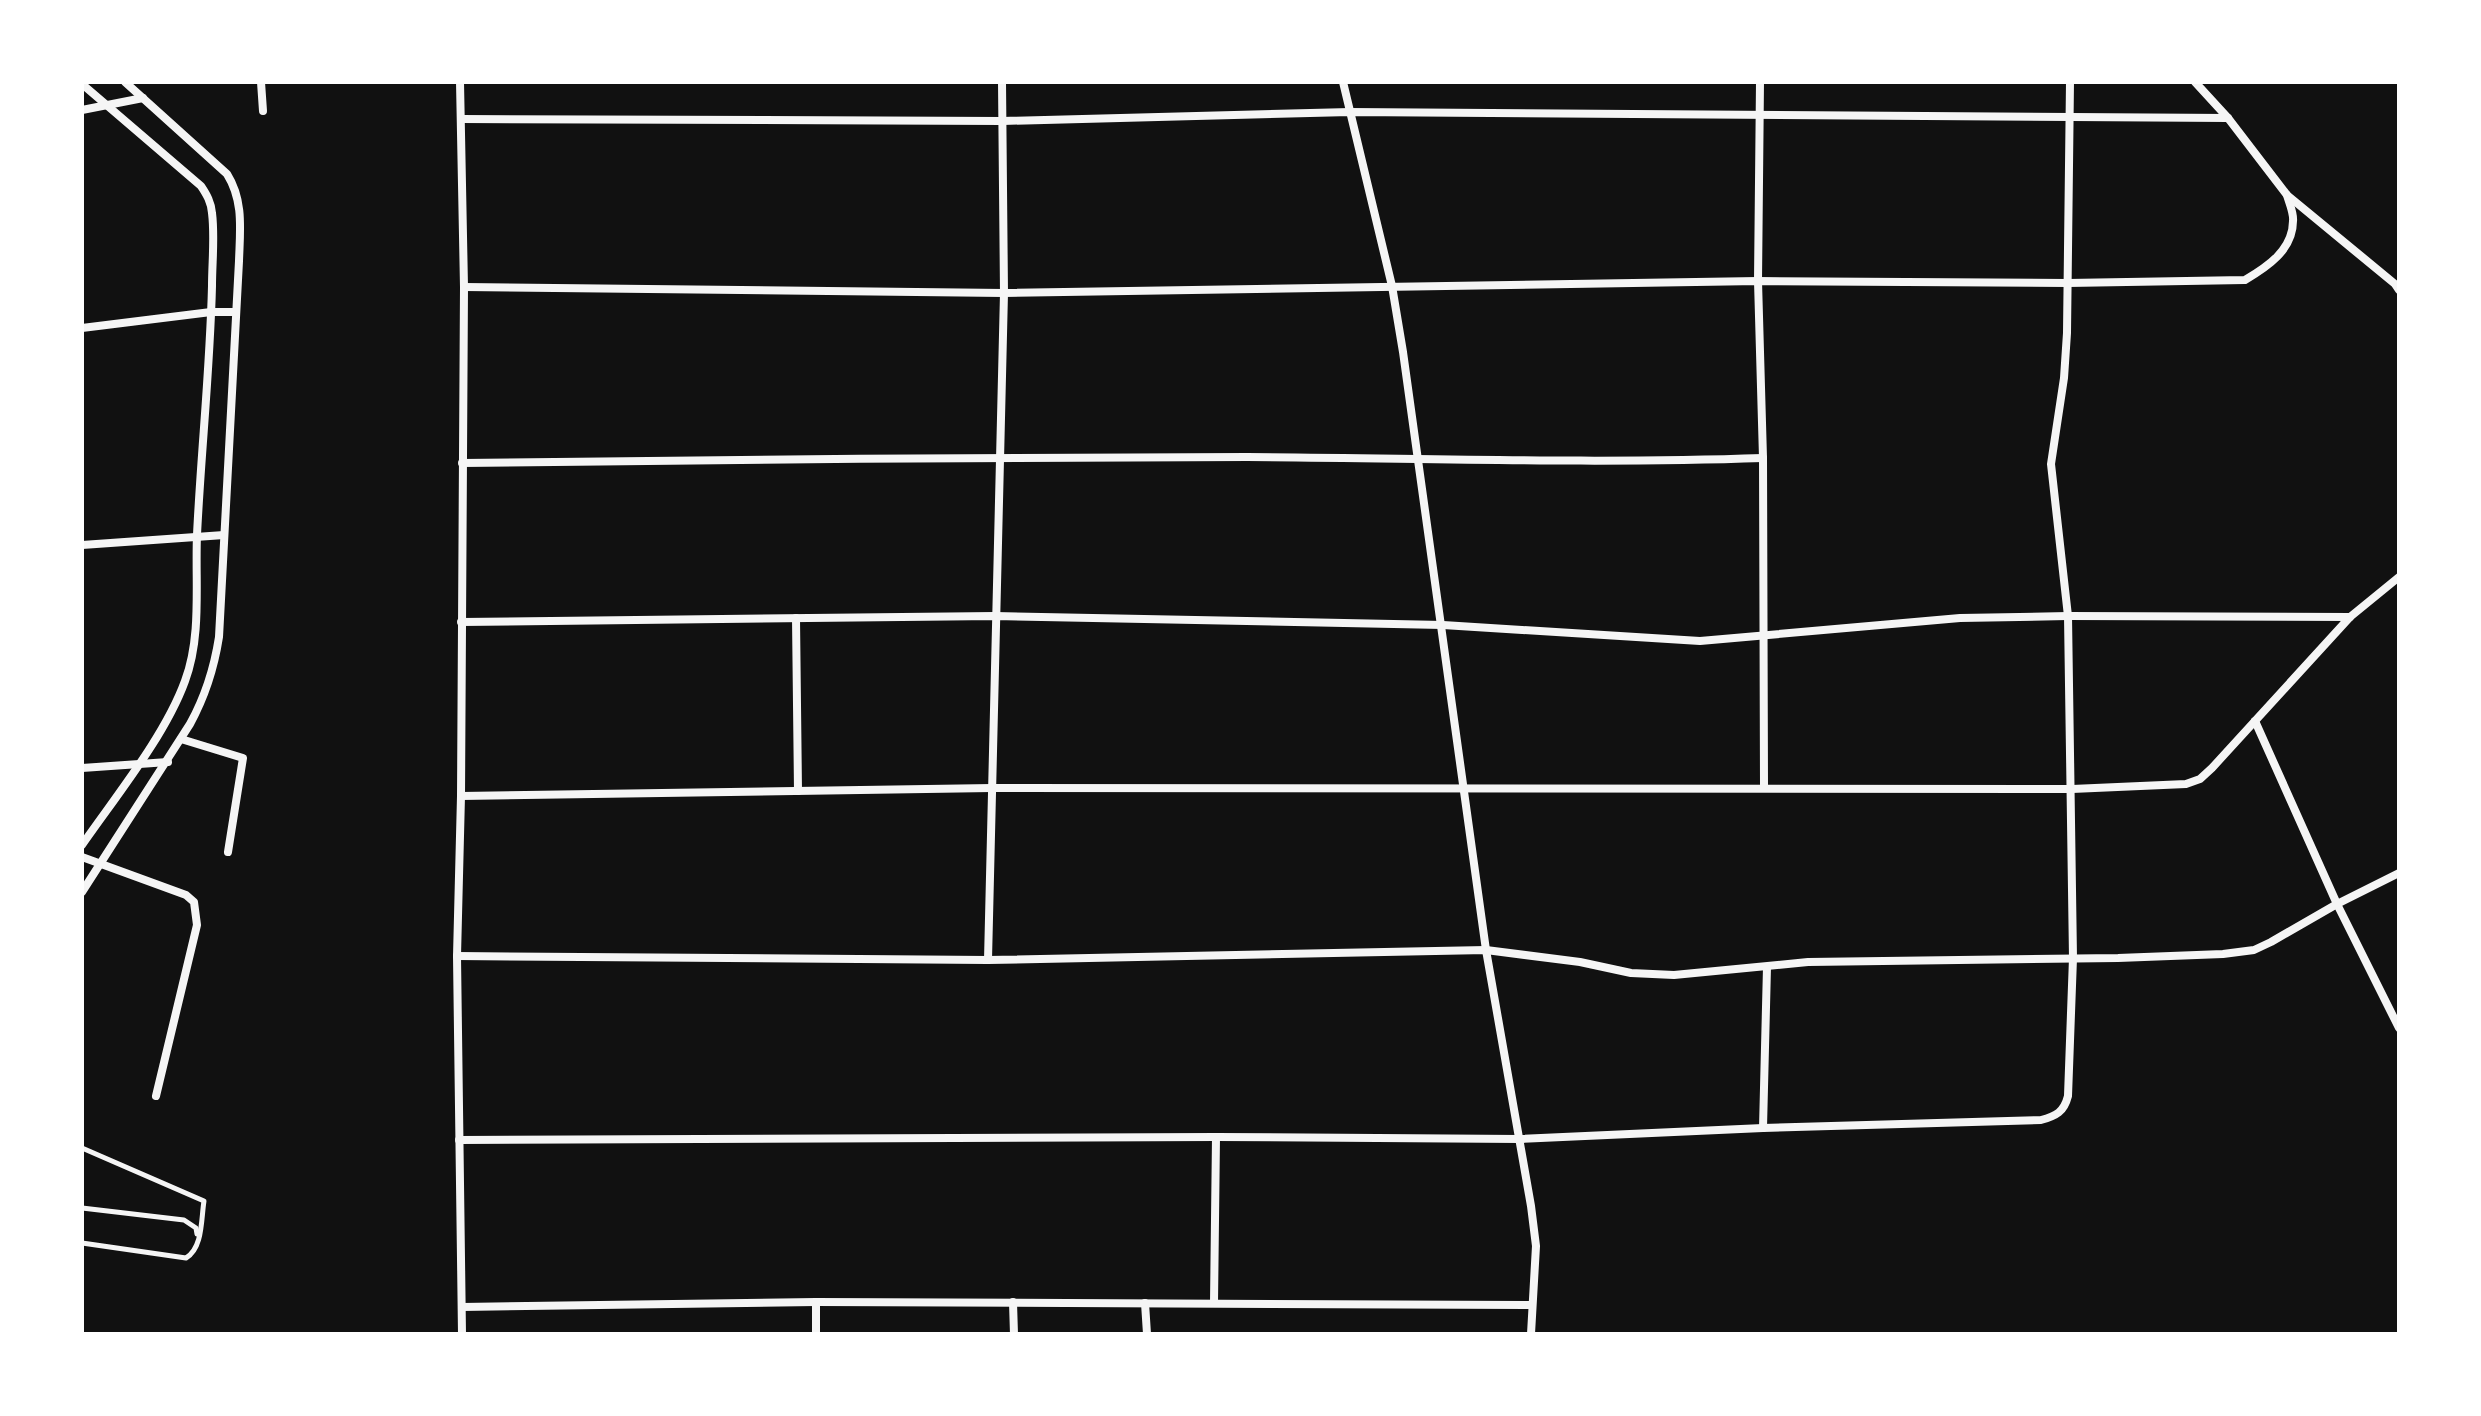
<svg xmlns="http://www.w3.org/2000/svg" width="2481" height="1416" viewBox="0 0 2481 1416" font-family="Roboto,sans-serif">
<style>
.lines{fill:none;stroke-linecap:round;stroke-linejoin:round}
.service{stroke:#f5f5f5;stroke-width:5}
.minor{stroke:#f5f5f5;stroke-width:8}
</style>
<rect width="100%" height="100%" fill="#111"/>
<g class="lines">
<!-- service -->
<g class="service">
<path d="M82,1148L204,1201C201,1219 203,1248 186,1258L82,1243"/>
<path d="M82,1208L184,1220L196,1228L197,1234"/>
</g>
<!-- minor -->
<g class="minor">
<path d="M261,82L263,111"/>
<path d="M460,82L464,287L461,796L457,956L462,1334"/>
<path d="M1343,82L1392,286L1403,352L1486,950L1531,1206L1536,1246L1531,1334"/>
<path d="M1760,82L1758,281L1763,458L1764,787"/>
<path d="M2195,82L2228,118L2287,195L2395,284L2399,290"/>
<path d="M82,84L201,186C207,195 211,202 212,213C215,237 212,262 212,286C210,369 201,452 197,535C195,582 202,636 185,681C165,736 116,796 82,845"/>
<path d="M82,110L143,98"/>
<path d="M461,119L1003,121L1350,112L2228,118"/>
<path d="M464,287L1004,293L1758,281L2068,283L2245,280C2267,267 2293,250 2293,221C2294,213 2289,203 2287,195"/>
<path d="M82,328L211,312H236"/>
<path d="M462,463C724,460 985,457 1247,457C1419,458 1591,464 1763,458"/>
<path d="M82,545L224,535"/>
<path d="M796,618L798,791"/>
<path d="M461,622L995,616L1443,625L1700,641L1960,618L2068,616L2350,617"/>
<path d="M2255,721L2337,904L2399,1028"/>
<path d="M181,739L243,758L228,852"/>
<path d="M82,768L168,762"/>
<path d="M461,796L992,788L2072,789L2186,784L2200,779L2212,768L2350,617L2399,577"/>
<path d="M82,857L186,895L194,902L197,925L156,1096"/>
<path d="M82,892L190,724C206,695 214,669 219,637L239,261C240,230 244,201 227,174L125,82"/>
<path d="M457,956L988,960L1486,950L1580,962L1631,973L1674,975L1808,962L2118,958L2223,954L2254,950L2271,942L2337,904L2399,873"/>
<path d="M988,960L1004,293L1002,82"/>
<path d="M1763,1128L1767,967"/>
<path d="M459,1140L1216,1137L1520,1139L1763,1128L2041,1120C2056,1116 2064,1112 2068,1096L2073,958L2068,616L2051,464L2064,378L2067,333L2070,82"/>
<path d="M816,1302V1334"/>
<path d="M1013,1302L1014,1334"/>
<path d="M1145,1303L1147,1334"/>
<path d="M1214,1303L1216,1137"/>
<path d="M462,1307L816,1302L1531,1305"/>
</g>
</g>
<!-- border -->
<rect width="2481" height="1416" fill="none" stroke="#ffffff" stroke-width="168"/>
</svg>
